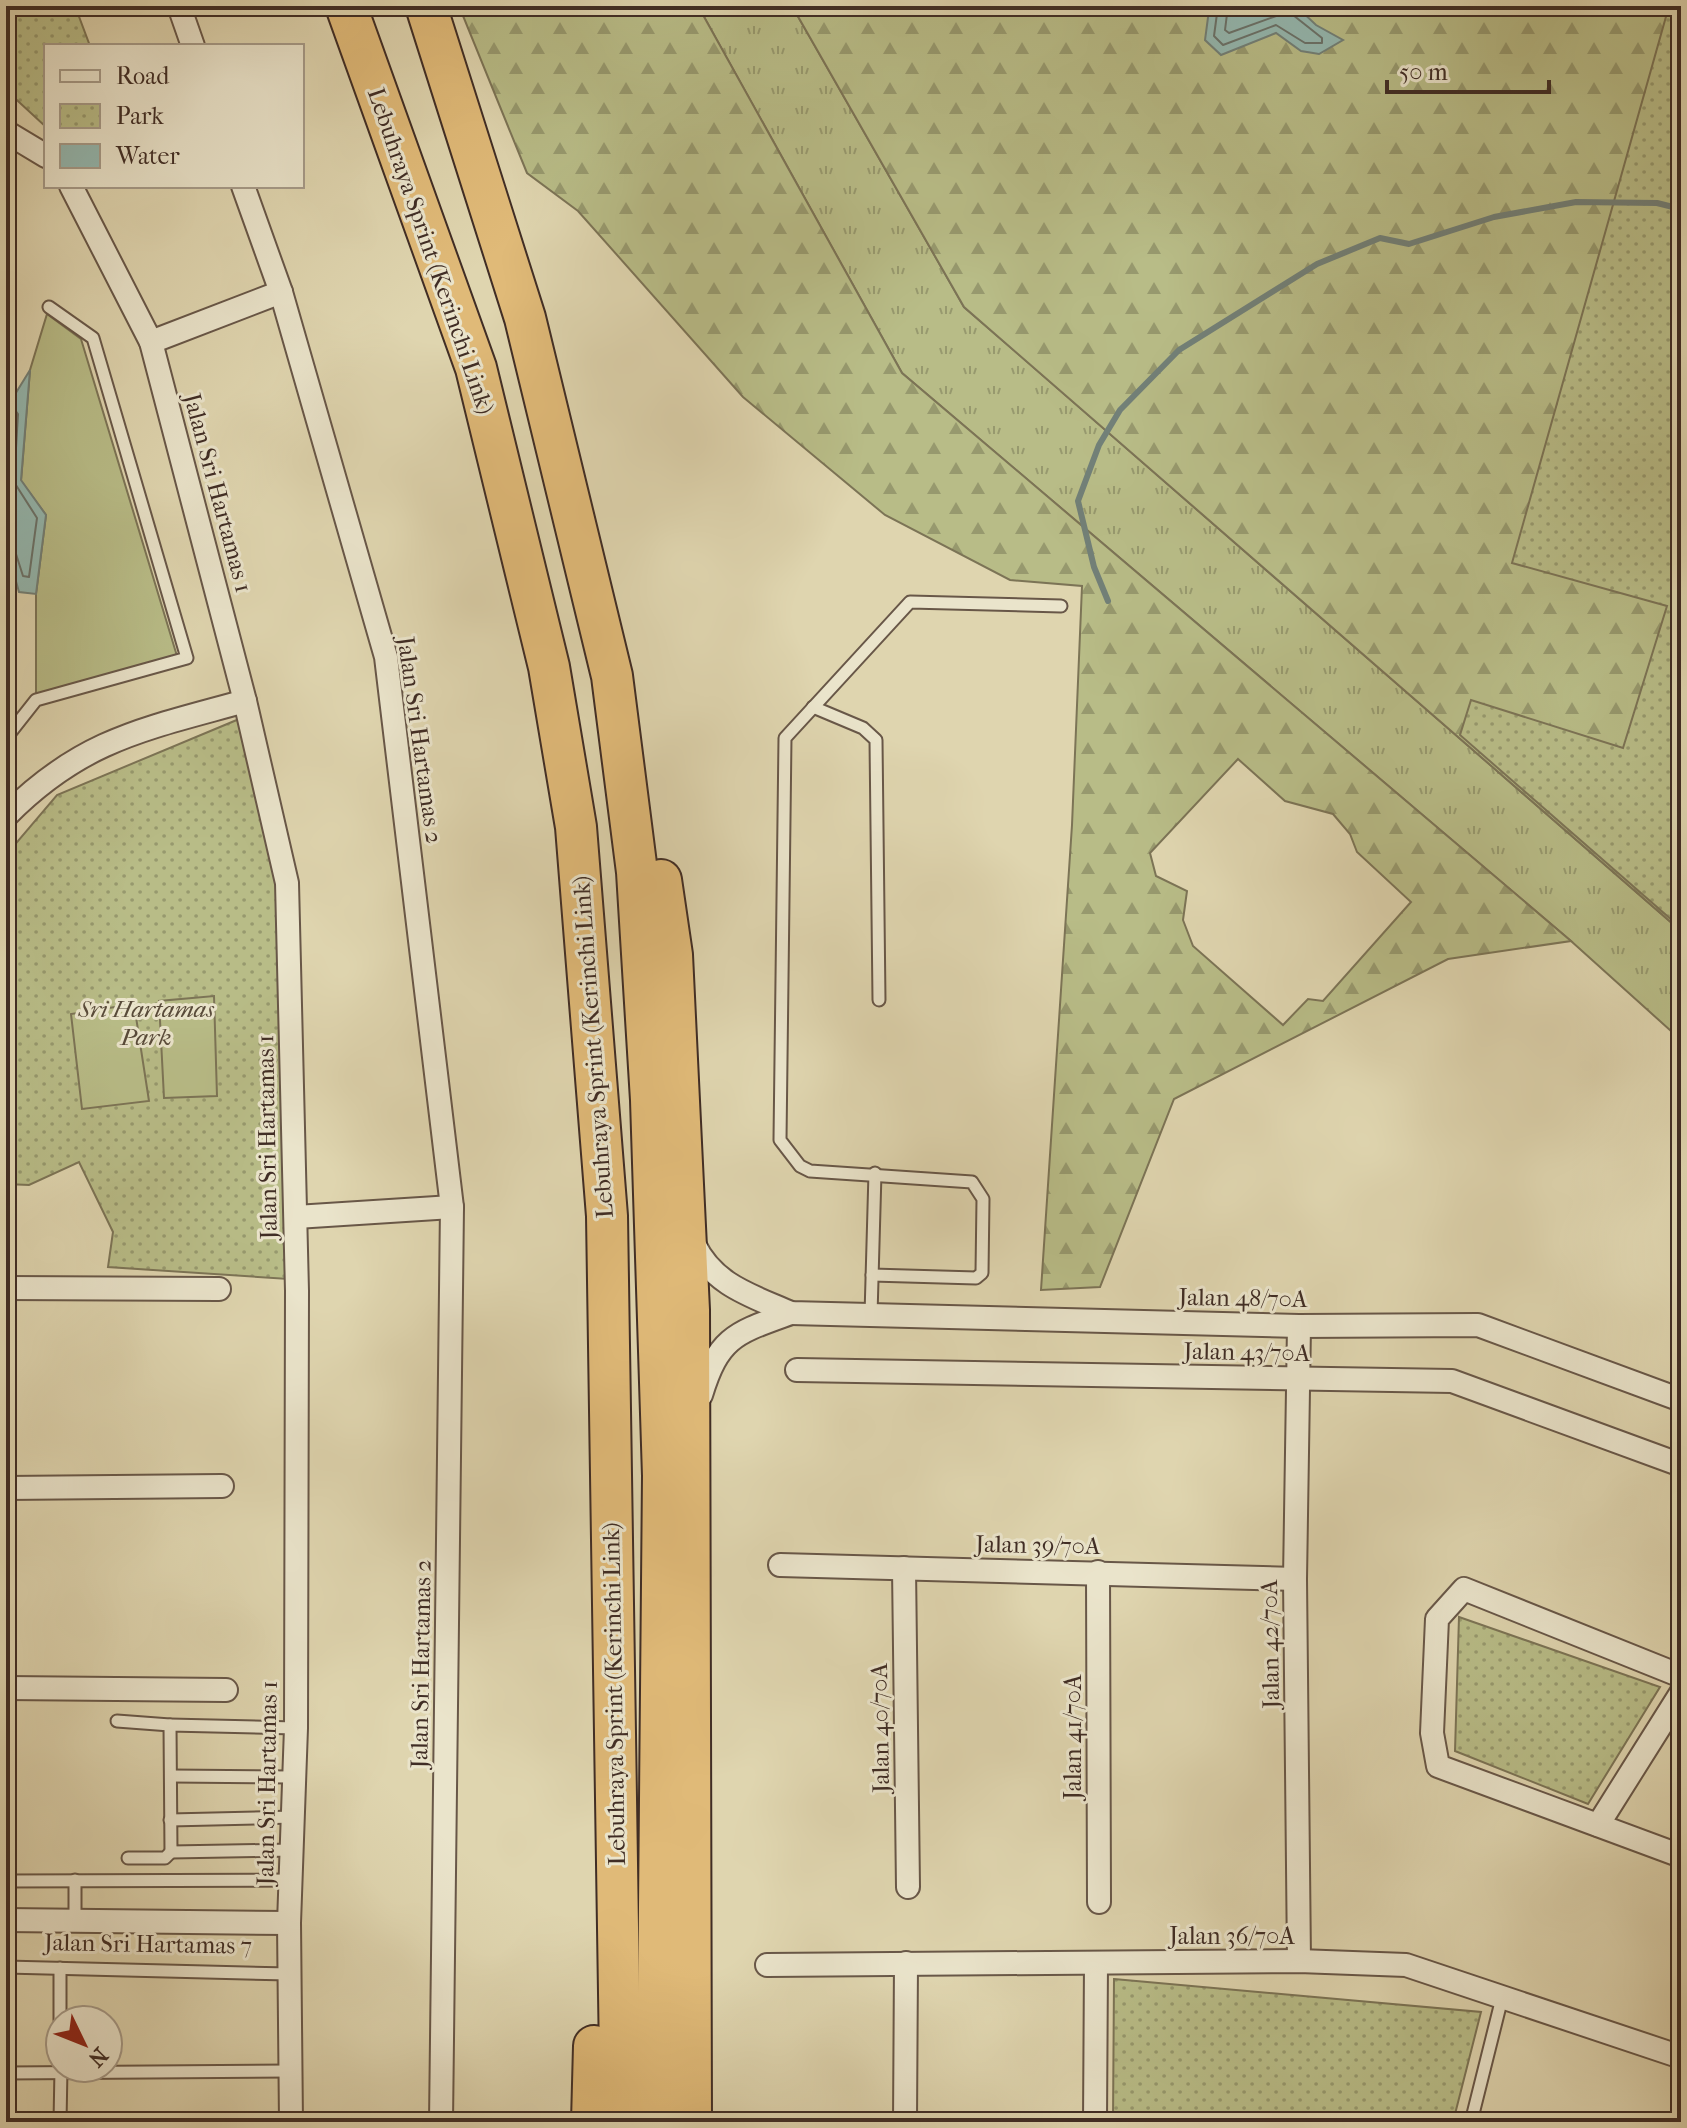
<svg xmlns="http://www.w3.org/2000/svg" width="1687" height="2128" viewBox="0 0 1687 2128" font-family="'IM FELL French Canon',serif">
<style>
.grass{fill:url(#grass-tufts);stroke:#7c7456;stroke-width:2}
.forest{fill:url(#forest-firs);stroke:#7c7456;stroke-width:2;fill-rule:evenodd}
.park{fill:url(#park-dots);stroke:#7c7456;stroke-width:2}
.garden{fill:#b8bc87;stroke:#7c7456;stroke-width:2}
.water{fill:#94b8b0;stroke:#728078;stroke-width:2}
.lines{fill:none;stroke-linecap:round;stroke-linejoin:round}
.shore{stroke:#6a726a;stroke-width:2}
.stream{stroke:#728078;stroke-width:6}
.service-casing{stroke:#685748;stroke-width:15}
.minor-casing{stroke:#685748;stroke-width:26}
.motorway-casing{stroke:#402d25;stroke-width:44}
.service{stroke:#eae4cb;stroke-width:11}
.minor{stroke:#eae4cb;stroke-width:22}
.motorway{stroke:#e0ba78;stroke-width:40}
.labels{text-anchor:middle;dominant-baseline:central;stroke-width:6;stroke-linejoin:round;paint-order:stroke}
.street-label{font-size:24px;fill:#402d25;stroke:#eae4cb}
.park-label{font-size:24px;font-style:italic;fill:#584a39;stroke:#eae4cb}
</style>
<defs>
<pattern id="grass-tufts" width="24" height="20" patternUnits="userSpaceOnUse" patternTransform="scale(2)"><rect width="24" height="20" fill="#b8bc87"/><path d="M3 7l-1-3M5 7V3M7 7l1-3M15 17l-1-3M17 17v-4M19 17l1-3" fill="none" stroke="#97996e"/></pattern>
<pattern id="forest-firs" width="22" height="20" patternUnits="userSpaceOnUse" patternTransform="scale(2)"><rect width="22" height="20" fill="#b8bc87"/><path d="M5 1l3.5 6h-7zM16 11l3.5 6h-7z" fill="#97996e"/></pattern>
<pattern id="park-dots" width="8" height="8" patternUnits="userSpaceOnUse" patternTransform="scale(2)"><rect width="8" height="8" fill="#b8bc87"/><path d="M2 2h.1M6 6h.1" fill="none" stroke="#97996e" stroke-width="1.8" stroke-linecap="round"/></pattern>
</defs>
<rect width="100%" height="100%" fill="#dfd5af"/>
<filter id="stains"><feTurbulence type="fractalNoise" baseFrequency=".0025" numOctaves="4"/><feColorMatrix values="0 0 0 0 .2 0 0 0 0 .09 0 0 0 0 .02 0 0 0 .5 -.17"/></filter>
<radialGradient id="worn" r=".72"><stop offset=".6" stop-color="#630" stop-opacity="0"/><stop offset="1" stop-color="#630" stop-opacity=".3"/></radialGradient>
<!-- grass -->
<path class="grass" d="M698,6H792L964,307L1681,931V1040L1571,941L902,373Z"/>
<!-- forest -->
<g class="forest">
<path d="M459,6H698L902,373L1571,941L1448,959L1174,1099L1100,1287L1041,1290L1072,825L1082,586L1010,580L885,515L743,397L578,211L527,173ZM1238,759L1285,801L1333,814L1350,834L1357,852L1411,902L1323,1001L1308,999L1283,1025L1193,946L1183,920L1187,891L1156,876L1150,853Z"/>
<path d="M792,6H1681V931L964,307Z"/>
</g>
<!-- park -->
<g class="park">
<path d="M6,6H75L90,46H46V127L6,90Z"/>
<path d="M1669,6H1681V928L1460,735L1471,700L1623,748L1667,606L1512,563Z"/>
<path d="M244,717L284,885L288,1279L108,1267L113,1232L79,1162L29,1185L6,1184V855L57,795Z"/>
<path d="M1459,1617L1660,1687L1588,1804L1455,1751Z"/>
<path d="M1114,1979L1481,2012L1453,2122H1113Z"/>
</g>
<!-- garden -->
<g class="garden">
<path d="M47,314L81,339L177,656L36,700V594L46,515L21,481L30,370Z"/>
<path d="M214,996L217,1096L164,1098L159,1001Z"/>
<path d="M134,1004L149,1101L82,1109L71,1014Z"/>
</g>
<!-- water -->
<g class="water">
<path d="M1218,6H1296L1316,25L1343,40L1319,54L1301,51L1276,33L1221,55L1205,40L1209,10Z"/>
<path d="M30,370L21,480L46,515L36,594L19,592L6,546V409Z"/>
</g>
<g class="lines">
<!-- shore -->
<g class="shore">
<path d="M1218,6L1214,36L1223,45L1276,25L1305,43H1322V38L1293,15L1291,6"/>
<path d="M1228,6L1225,30L1229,33L1279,15L1281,6"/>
<path d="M6,411L15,410L18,414L14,482L37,518L29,577L23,576L16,554L6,551"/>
</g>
<!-- stream -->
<path class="stream" d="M1108,601L1094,567L1078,501L1099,445L1120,410L1179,350L1317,264L1380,238L1409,244L1494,217L1576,202L1657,203L1681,209"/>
<!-- service casing -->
<g class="service-casing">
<g id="service">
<path d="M813,707L863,728L876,740L879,1000"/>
<path d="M6,738L36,700L187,658L93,338L49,307"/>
<path d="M872,1275L976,1278L982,1273L983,1199L972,1182L810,1171L800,1166L780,1140L785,738L910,602L1061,606"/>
<path d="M871,1315L875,1173"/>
<path d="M117,1721L170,1725"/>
<path d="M171,1776L295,1777"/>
<path d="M170,1820L294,1817"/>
<path d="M293,1850L171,1852L170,1725L296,1728"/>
<path d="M128,1858H165L171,1852"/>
<path d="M6,1881L292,1880"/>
<path d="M75,1919V1880"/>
<path d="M6,1967L289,1974"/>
<path d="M60,1968V2020"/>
<path d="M6,2073L290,2071"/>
<path d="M60,2122L61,2069"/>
<path d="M1471,2122L1502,1998"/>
</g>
</g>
<!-- minor casing -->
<g class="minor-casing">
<g id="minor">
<path d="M179,6L193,46"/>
<path d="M6,132L46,156"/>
<path d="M71,186L151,342L245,701L287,883L297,1291L296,1728L289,1923L291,2122"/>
<path d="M243,186L281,292L386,657L452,1207L441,2122"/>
<path d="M151,342L281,292"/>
<path d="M6,816C82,739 145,729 245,701"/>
<path d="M296,1217L452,1207"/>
<path d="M694,1244C713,1285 752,1296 791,1313L1299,1326L1478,1325L1681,1400"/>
<path d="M6,1288L219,1289"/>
<path d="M1299,1326L1295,1579L1299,1961"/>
<path d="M797,1370L1452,1381L1681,1465"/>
<path d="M701,1395C719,1336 736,1333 791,1313"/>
<path d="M6,1488L222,1486"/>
<path d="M780,1565L1295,1579"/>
<path d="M904,1568L908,1887"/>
<path d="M1098,1572L1099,1902"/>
<path d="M1681,1676L1464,1589L1437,1619L1432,1733L1438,1766L1681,1856"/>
<path d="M6,1688L226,1690"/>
<path d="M1598,1825L1681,1693"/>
<path d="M6,1920L289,1923"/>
<path d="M767,1965L1299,1961L1406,1965L1681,2057"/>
<path d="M905,2122L906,1963"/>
<path d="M1095,2122L1096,1963"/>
</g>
</g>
<!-- motorway casing -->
<g class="motorway-casing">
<g id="motorway">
<path d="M346,6L476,368L549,667L576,827L607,1216L621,2122"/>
<path d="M426,6L525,318L612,676L637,872L651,1100L663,1476L657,2122"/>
<path d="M661,880L672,955L689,1310L691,2122"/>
<path d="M592,2122L594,2046"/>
</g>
</g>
<!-- service -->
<use href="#service" class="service"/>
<!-- minor -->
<use href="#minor" class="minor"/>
<!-- motorway -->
<use href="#motorway" class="motorway"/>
</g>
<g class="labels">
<!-- street labels -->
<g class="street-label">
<text transform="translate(431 251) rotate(71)">Lebuhraya Sprint (Kerinchi Link)</text>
<text transform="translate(218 493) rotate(75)">Jalan Sri Hartamas 1</text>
<text transform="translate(420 740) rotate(82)">Jalan Sri Hartamas 2</text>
<text transform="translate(593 1047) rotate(-94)">Lebuhraya Sprint (Kerinchi Link)</text>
<text transform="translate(267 1137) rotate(-91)">Jalan Sri Hartamas 1</text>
<text transform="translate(1243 1298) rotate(1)">Jalan 48/70A</text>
<text transform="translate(1247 1352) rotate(1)">Jalan 43/70A</text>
<text transform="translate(1038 1545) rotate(1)">Jalan 39/70A</text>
<text transform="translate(1270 1644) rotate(-91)">Jalan 42/70A</text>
<text transform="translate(421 1664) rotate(-89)">Jalan Sri Hartamas 2</text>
<text transform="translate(614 1694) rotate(-91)">Lebuhraya Sprint (Kerinchi Link)</text>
<text transform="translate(880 1728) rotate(-91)">Jalan 40/70A</text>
<text transform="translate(1073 1737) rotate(-90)">Jalan 41/70A</text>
<text transform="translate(267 1783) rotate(-89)">Jalan Sri Hartamas 1</text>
<text x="1232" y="1936">Jalan 36/70A</text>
<text transform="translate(148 1944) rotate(1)">Jalan Sri Hartamas 7</text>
</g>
<!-- park labels -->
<g class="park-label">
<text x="146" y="1009">Sri Hartamas<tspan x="146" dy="28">Park</tspan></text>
</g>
</g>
<!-- margin -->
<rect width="1687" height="2128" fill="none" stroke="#dfd5af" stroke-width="32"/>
<rect x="8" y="8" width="1671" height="2112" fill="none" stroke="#402d25" stroke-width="4"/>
<rect x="16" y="16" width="1655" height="2096" fill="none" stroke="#402d25" stroke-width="2"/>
<!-- legend -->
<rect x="44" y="44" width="260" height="144" fill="#eae4cb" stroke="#a69b89" stroke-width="2"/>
<rect x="60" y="70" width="40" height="12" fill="#eae4cb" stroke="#a69b89" stroke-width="2"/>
<text x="116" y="84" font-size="24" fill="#402d25">Road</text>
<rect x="60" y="104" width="40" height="24" fill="url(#park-dots)" stroke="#a69b89" stroke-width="2"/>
<text x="116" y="124" font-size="24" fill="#402d25">Park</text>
<rect x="60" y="144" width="40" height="24" fill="#94b8b0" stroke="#a69b89" stroke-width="2"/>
<text x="116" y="164" font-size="24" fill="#402d25">Water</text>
<!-- north arrow -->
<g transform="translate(84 2044) rotate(133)"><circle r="38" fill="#eae4cb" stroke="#a69b89" stroke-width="2"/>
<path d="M0-6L14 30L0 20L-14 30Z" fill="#8f2418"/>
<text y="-12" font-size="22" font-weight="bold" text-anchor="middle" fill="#402d25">N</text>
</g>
<!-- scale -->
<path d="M1387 80v12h162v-12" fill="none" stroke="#402d25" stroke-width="4"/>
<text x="1399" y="80" font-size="24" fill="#402d25" stroke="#eae4cb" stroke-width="6" paint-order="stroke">50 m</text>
<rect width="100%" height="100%" filter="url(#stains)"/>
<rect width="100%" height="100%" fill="url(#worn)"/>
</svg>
